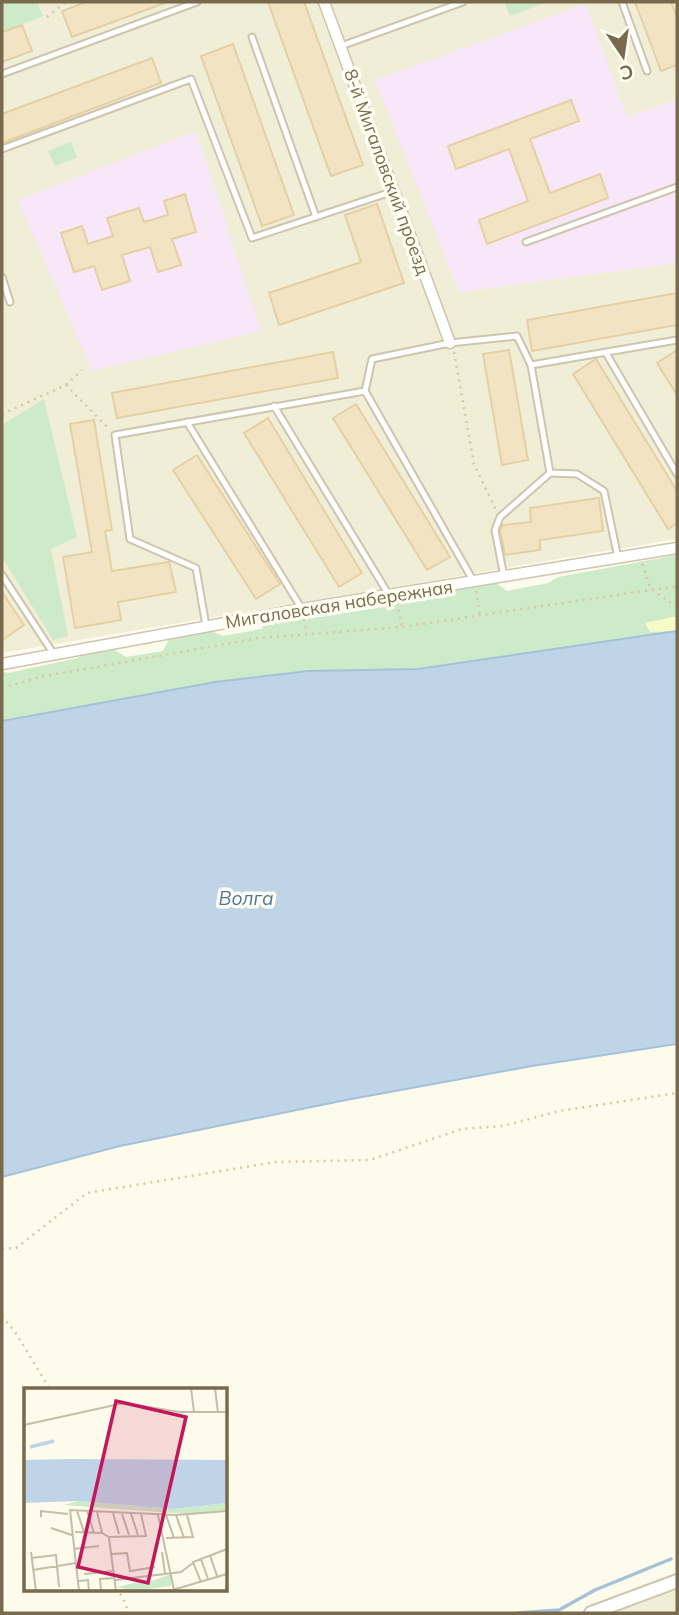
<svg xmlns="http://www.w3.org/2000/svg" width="679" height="1615" viewBox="0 0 679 1615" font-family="Mulish,sans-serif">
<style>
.residential{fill:#f1eed7}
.education{fill:#f8e7f9}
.green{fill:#cdebc9}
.sand{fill:#f7fbc7}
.water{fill:#bfd5e7;stroke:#a5c1d9;stroke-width:2}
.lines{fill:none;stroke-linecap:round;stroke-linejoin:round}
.stream{stroke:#a5c1d9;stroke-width:3.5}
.building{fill:#f2e4c3;stroke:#e5d0a3;stroke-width:2}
.service-casing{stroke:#cdc5ad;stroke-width:9}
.minor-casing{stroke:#cdc5ad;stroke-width:13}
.tertiary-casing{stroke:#cdc5ad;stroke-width:16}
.path{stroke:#d8c8a5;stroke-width:2.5;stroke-dasharray:2 5;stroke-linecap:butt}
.service{stroke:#fff;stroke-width:5}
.minor{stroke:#fff;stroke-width:10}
.tertiary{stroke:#fff;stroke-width:12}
.labels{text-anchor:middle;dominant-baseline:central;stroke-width:7;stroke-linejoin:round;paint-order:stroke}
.street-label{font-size:18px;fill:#796a4d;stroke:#fffef2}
.water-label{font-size:19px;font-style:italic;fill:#4d769a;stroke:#fffef2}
.inset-river{fill:none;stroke:#bfd5e7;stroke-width:3.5}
.inset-road{fill:none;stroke:#c4bda7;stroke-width:2}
.view{fill:#c2185b;fill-opacity:0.15;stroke:#c2185b;stroke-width:3.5}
.inset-edge{fill:none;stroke:#796a4d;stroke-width:3.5}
</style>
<rect width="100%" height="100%" fill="#fdfbeb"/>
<!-- residential -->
<g class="residential">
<path d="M2,2H677V100L627,117L459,292L677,263V539L2,653Z"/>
<path d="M677,1588V1613H612L642,1603Z"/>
</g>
<!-- education -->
<g class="education">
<path d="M586,4L627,117L677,100V263L459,292L375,80Z"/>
<path d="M196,131L261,331L92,371L18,200Z"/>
</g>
<!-- green -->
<g class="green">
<path d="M2,2H37L43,16L2,32Z"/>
<path d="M504,2H544L545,3L510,16Z"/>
<path d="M71,142L77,157L55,166L48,151Z"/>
<path d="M44,399L77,537L51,549L68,636L53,640L2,557V425Z"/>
<path d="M677,555V631L418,669L308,671L2,721V671L8,673L78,658L86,651L110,647L126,657L163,651L170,637L209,630L223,636L261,629L269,619L299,615L311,618L383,607L388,601L496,583L507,591L548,583L558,577Z"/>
</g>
<!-- sand -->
<path class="sand" d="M677,616V631L650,632L645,623Z"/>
<!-- water -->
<path class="water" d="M677,631V1044L532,1066L346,1100L120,1146L2,1177V721L215,682L308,671L418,669Z"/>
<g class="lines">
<!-- stream -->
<path class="stream" d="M518,1613L559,1610L595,1590L671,1559"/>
</g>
<!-- building -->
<g class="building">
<path d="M86,2H165V3L72,37L62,11Z"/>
<path d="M268,2H304L363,165L331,176Z"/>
<path d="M635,2H671L677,18V65L661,71Z"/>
<path d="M22,25L32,51L2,62V32Z"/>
<path d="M233,44L294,215L262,226L201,56Z"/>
<path d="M152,58L161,83L2,143V114Z"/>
<path d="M571,100L579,121L530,139L550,193L600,174L608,198L487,244L479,220L528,201L509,149L456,169L448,146Z"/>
<path d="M185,194L196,232L172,239L181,265L158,272L150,247L122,255L130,281L102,290L94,266L74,272L61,233L82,226L88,244L113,236L107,218L139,208L144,222L168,215L164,201Z"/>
<path d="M377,204L404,283L279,325L269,293L361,262L345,215Z"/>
<path d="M677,293V325L532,351L527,320Z"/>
<path d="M509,350L528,460L502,465L483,354Z"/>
<path d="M677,350V395L657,363Z"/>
<path d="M333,352L338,378L117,418L112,393Z"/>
<path d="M596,359L677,491V523L668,529L573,374Z"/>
<path d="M356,404L450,557L427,570L333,418Z"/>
<path d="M268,418L362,573L339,587L244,433Z"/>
<path d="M94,420L112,530L105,531L112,571L169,562L176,592L118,602L121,620L75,628L63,557L92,552L70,424Z"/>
<path d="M197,455L280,584L256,599L173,470Z"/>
<path d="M599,498L603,531L540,540V550L505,555L500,530L503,525L531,522L530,508Z"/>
<path d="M2,592L24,625L2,640Z"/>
</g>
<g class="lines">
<!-- service casing -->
<g class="service-casing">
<g id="service">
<path d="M622,2L647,71"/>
<path d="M252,37L316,217"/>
<path d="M341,46L463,2"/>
<path d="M2,74L197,2"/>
<path d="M2,149L191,79L252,238L394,191"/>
<path d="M526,242L677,187"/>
<path d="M2,277L10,302"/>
<path d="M606,353L677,474"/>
<path d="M274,406L389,595"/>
<path d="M187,422L302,609"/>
<path d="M618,558L604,491L577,474L550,473L531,365L677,340"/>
<path d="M2,575L53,653"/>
<path d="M504,577L495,530L500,517L550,473"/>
<path d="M474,582L365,391L372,359L450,343L517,336L531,365"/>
<path d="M206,626L196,568L130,539L115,435L365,391"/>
</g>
</g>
<!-- minor casing -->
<g class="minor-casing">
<g id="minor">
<path d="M324,2L450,343"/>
<path d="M2,664L302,609L677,548"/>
</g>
</g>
<!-- tertiary casing -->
<g class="tertiary-casing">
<path id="tertiary" d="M591,1613L677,1581"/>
</g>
<!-- path -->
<g class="path">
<path d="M47,17L66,2"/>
<path d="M454,352L474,464L496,510"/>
<path d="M66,385L82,370"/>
<path d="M2,414L66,385L110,430"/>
<path d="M642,564L651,589L677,607"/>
<path d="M476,591L480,615"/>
<path d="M397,603L402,627"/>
<path d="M304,619L307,633"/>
<path d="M2,688L40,677L259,638L402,627L677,586"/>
<path d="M2,1249L16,1248L87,1193L276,1162L370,1160L462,1129L503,1126L559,1111L677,1093"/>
<path d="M2,1316L15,1332L50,1389"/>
<path d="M115,1589L122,1596L129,1613"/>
</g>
<!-- service -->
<use href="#service" class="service"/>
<!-- minor -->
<use href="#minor" class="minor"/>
<!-- tertiary -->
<use href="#tertiary" class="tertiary"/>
</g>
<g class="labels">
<!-- street labels -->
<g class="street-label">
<text transform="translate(387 172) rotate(70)">8-й Мигаловский проезд</text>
<text transform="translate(339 604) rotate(-9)">Мигаловская набережная</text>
</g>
<!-- water labels -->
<g class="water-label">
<text x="246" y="898">Волга</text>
</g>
</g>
<!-- overview -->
<g transform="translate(24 1388)">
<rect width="203" height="203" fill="#fdfbeb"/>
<path d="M54,113L150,121L203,115V122L163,126L40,117ZM147,186V198L110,203L93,199L118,193L119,196Z" fill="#cdebc9"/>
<path d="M46,71L203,72V115L150,121L54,113L0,115V72Z" fill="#bfd5e7"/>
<path class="inset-river" d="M6,59L30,53"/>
<path class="inset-road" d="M167,0L170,24M191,0L194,25M0,37L100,15L156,24H203M53,123L60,144M63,123L70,145M89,125L95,146M98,126L105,147M107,126L114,147M134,127L150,202M142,127L150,150M152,127L160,150M17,129V123L44,126M27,140L48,147M51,144L78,145L73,124M78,145L85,149L122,148L117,126M85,150L92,203M142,150L169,149L163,127M50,161L75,158M7,164L12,203M138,164L141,186M88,166L103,165L106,183L131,179M186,167L193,188M7,170L32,167L35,199M177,171L184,191M9,182L52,175M60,186L90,183M91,192L157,184L169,175M54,193L64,192L65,203M177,194L169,174L203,161M77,202L76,191L91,190M55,203L46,122L152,127L203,123M145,203L203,186"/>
<path class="view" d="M92,13L162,29L124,195L54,179Z"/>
<rect width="203" height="203" class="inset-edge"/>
</g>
<!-- border -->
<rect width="679" height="1615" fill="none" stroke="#796a4d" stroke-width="7"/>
<!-- north arrow -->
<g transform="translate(623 56) rotate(167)" stroke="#fffef2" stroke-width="5" paint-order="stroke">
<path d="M0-5L12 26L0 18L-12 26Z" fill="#796a4d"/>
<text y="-10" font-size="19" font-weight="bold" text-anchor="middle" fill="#796a4d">С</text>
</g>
</svg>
